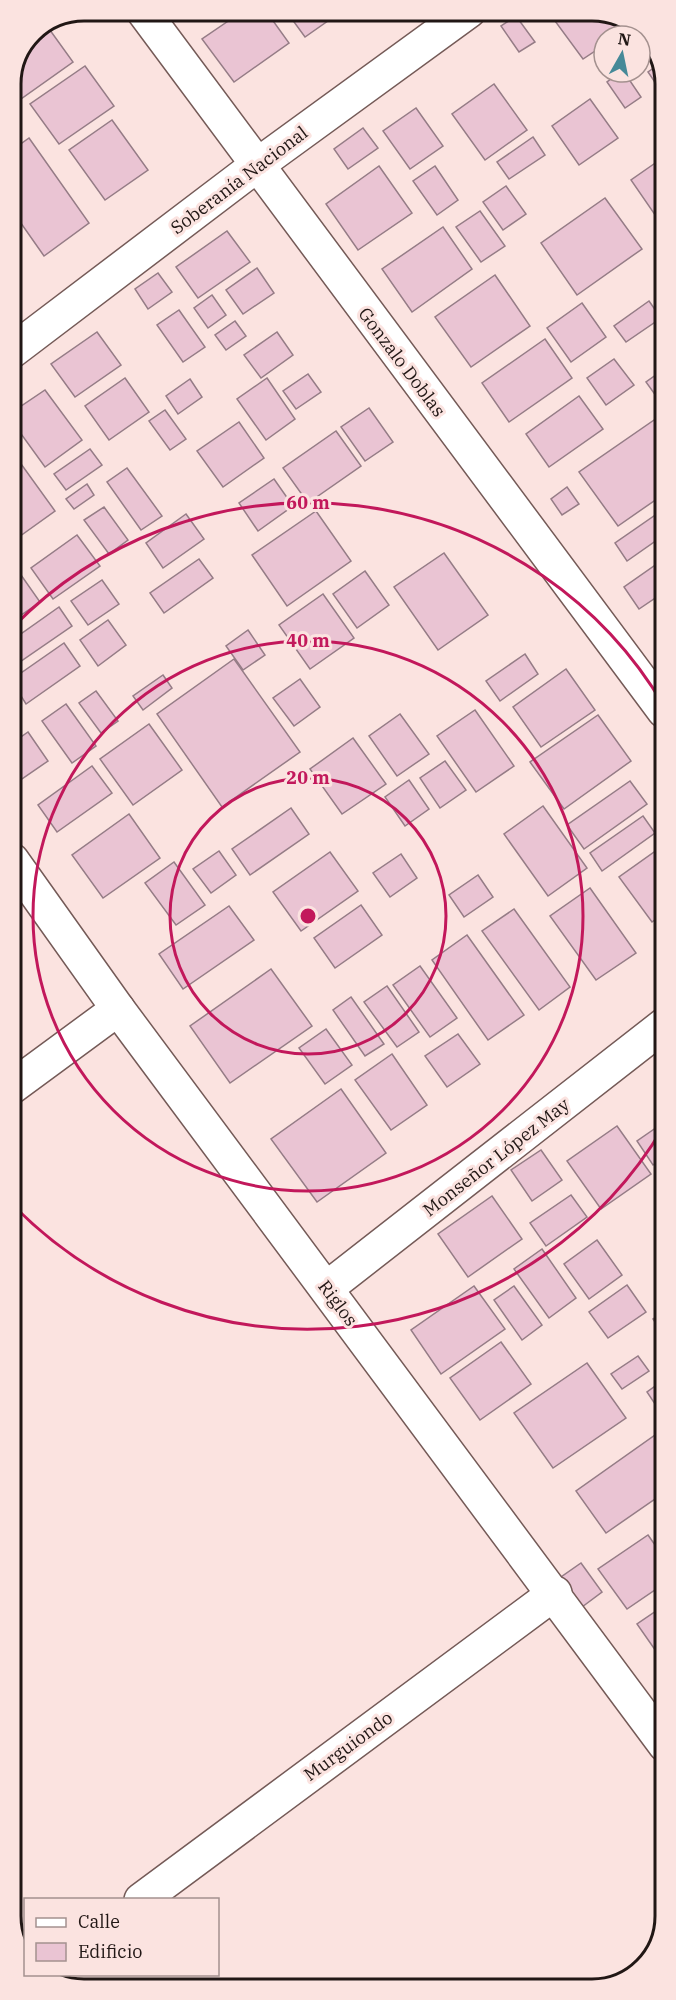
<svg xmlns="http://www.w3.org/2000/svg" width="676" height="2000" viewBox="0 0 676 2000" font-family="'IBM Plex Serif',serif">
<style>
.building{fill:#eac4d3;stroke:#957c86;stroke-width:1.5}
.lines{fill:none;stroke-linecap:round;stroke-linejoin:round}
.street-casing{stroke:#745a57;stroke-width:36}
.street{stroke:#fff;stroke-width:33}
.ring{fill:none;stroke:#c2185b;stroke-width:3}
.labels{text-anchor:middle;dominant-baseline:central;stroke-width:6;stroke-linejoin:round;paint-order:stroke}
.street-label{font-size:18px;fill:#211715;stroke:#fbe3e0}
.rim{fill:none;stroke:#211715;stroke-width:3}
.centre{fill:#c2185b;stroke:#fbe3e0;stroke-width:3}
.ring-label{font-size:18px;text-anchor:middle;font-weight:bold;fill:#c2185b;stroke:#fbe3e0;stroke-width:6;stroke-linejoin:round;paint-order:stroke}
</style>
<rect width="100%" height="100%" fill="#fbe3e0"/>
<!-- building -->
<g class="building">
<path d="M243,11H266L289,43L234,82L202,39Z"/>
<path d="M286,11H327L332,18L305,37Z"/>
<path d="M570,11H597L631,26L616,36H604V45L583,59L555,21Z"/>
<path d="M516,16L535,42L519,52L501,26Z"/>
<path d="M47,26L73,62L11,106V80L32,32Z"/>
<path d="M661,63L663,66V94L648,72Z"/>
<path d="M85,66L114,106L59,144L30,104Z"/>
<path d="M620,72H624L641,97L625,108L607,82Z"/>
<path d="M494,84L527,130L485,160L452,114Z"/>
<path d="M590,99L618,138L579,165L552,126Z"/>
<path d="M416,108L443,146L410,169L383,131Z"/>
<path d="M112,120L148,170L105,200L69,150Z"/>
<path d="M363,128L378,148L348,169L334,149Z"/>
<path d="M533,137L545,155L509,179L497,162Z"/>
<path d="M29,138L89,223L44,256L11,209V151Z"/>
<path d="M661,159L663,163L662,225L631,180Z"/>
<path d="M379,166L412,213L358,250L326,204Z"/>
<path d="M435,166L458,200L437,215L413,181Z"/>
<path d="M506,186L526,214L503,230L483,202Z"/>
<path d="M605,198L642,249L577,295L541,243Z"/>
<path d="M480,211L505,246L481,262L456,227Z"/>
<path d="M443,227L472,269L412,312L382,269Z"/>
<path d="M227,231L250,262L198,298L176,267Z"/>
<path d="M257,268L274,293L243,314L226,290Z"/>
<path d="M158,273L172,292L148,309L135,289Z"/>
<path d="M495,275L530,326L471,367L435,317Z"/>
<path d="M212,295L226,315L208,328L194,308Z"/>
<path d="M649,301L661,318L626,342L614,326Z"/>
<path d="M582,303L606,337L571,362L547,328Z"/>
<path d="M179,310L205,347L183,362L157,325Z"/>
<path d="M235,321L246,336L226,350L215,335Z"/>
<path d="M97,332L121,365L75,397L51,364Z"/>
<path d="M277,332L293,355L261,378L244,355Z"/>
<path d="M545,339L572,378L509,422L482,383Z"/>
<path d="M614,359L634,385L606,405L587,378Z"/>
<path d="M663,370L664,407L646,382Z"/>
<path d="M308,374L321,392L296,409L283,391Z"/>
<path d="M125,378L149,412L109,440L85,406Z"/>
<path d="M267,378L295,419L266,440L237,399Z"/>
<path d="M190,379L202,397L178,414L166,396Z"/>
<path d="M45,390L82,440L45,467L11,420V413Z"/>
<path d="M579,396L603,429L549,467L526,434Z"/>
<path d="M369,408L393,442L365,461L341,427Z"/>
<path d="M165,410L186,439L170,450L149,421Z"/>
<path d="M657,418L664,427V494L618,526L579,472Z"/>
<path d="M239,422L264,458L223,487L197,451Z"/>
<path d="M336,431L361,466L308,503L283,468Z"/>
<path d="M90,449L102,465L66,490L54,474Z"/>
<path d="M11,450L55,511L16,539L11,532Z"/>
<path d="M127,468L162,516L141,530L107,482Z"/>
<path d="M274,479L293,506L258,531L239,503Z"/>
<path d="M87,484L94,495L74,509L66,499Z"/>
<path d="M567,487L579,504L562,515L551,499Z"/>
<path d="M104,507L128,540L109,554L84,520Z"/>
<path d="M664,509V535L627,561L615,543Z"/>
<path d="M316,511L351,561L287,606L252,555Z"/>
<path d="M186,514L204,539L163,568L146,543Z"/>
<path d="M77,535L100,566L53,599L31,568Z"/>
<path d="M444,553L488,615L438,650L394,587Z"/>
<path d="M199,559L213,578L164,613L150,593Z"/>
<path d="M664,559V592L639,609L624,587Z"/>
<path d="M14,565L40,602L11,622V567Z"/>
<path d="M365,571L389,605L357,628L333,594Z"/>
<path d="M102,580L119,604L88,625L71,601Z"/>
<path d="M323,594L354,638L310,669L279,625Z"/>
<path d="M59,607L72,626L11,668V641Z"/>
<path d="M108,620L126,645L98,666L80,640Z"/>
<path d="M248,630L265,655L243,670L226,646Z"/>
<path d="M64,643L80,666L26,704L11,680Z"/>
<path d="M525,654L538,674L500,701L486,681Z"/>
<path d="M234,659L300,752L222,807L157,714Z"/>
<path d="M566,669L595,710L541,747L513,707Z"/>
<path d="M163,675L172,688L143,710L133,696Z"/>
<path d="M300,679L320,707L294,726L273,698Z"/>
<path d="M96,691L118,721L101,733L79,703Z"/>
<path d="M66,704L96,746L72,763L42,721Z"/>
<path d="M475,710L514,766L476,792L437,736Z"/>
<path d="M400,714L429,754L397,776L369,736Z"/>
<path d="M598,715L631,761L564,809L530,762Z"/>
<path d="M149,724L182,770L133,805L100,759Z"/>
<path d="M28,732L48,761L13,785L11,744Z"/>
<path d="M353,738L386,784L342,814L310,769Z"/>
<path d="M445,761L466,790L440,808L420,778Z"/>
<path d="M92,766L112,793L57,832L38,805Z"/>
<path d="M409,780L429,809L405,826L385,797Z"/>
<path d="M630,781L647,804L584,849L567,825Z"/>
<path d="M543,806L587,868L548,896L504,834Z"/>
<path d="M291,808L309,834L250,875L232,849Z"/>
<path d="M129,814L160,858L103,898L72,855Z"/>
<path d="M643,816L655,833L602,871L590,853Z"/>
<path d="M664,845V913L652,922L619,877Z"/>
<path d="M219,851L236,875L211,893L193,869Z"/>
<path d="M330,852L358,891L301,931L273,892Z"/>
<path d="M401,854L417,878L390,897L373,873Z"/>
<path d="M174,862L205,905L176,925L145,883Z"/>
<path d="M478,875L493,897L464,917L449,895Z"/>
<path d="M590,888L636,953L596,980L550,916Z"/>
<path d="M361,905L382,935L335,968L314,938Z"/>
<path d="M229,906L254,940L183,989L159,954Z"/>
<path d="M514,909L570,987L539,1010L482,931Z"/>
<path d="M467,935L524,1015L488,1040L432,960Z"/>
<path d="M420,966L457,1018L430,1037L393,985Z"/>
<path d="M271,969L312,1026L230,1083L190,1026Z"/>
<path d="M387,986L419,1032L397,1047L364,1002Z"/>
<path d="M351,997L384,1044L365,1056L333,1010Z"/>
<path d="M326,1029L352,1065L325,1084L299,1048Z"/>
<path d="M458,1034L480,1064L447,1087L425,1056Z"/>
<path d="M392,1054L427,1105L391,1130L355,1080Z"/>
<path d="M341,1089L386,1153L317,1202L271,1139Z"/>
<path d="M664,1095V1114L655,1101Z"/>
<path d="M660,1125L664,1132V1157L653,1165L637,1141Z"/>
<path d="M617,1126L651,1174L601,1209L567,1161Z"/>
<path d="M541,1150L562,1180L532,1201L511,1170Z"/>
<path d="M571,1195L587,1217L546,1246L530,1223Z"/>
<path d="M492,1196L522,1239L468,1277L438,1234Z"/>
<path d="M597,1240L622,1275L589,1299L564,1264Z"/>
<path d="M542,1249L576,1298L549,1318L514,1269Z"/>
<path d="M627,1285L646,1312L608,1338L589,1312Z"/>
<path d="M474,1286L505,1329L441,1374L411,1330Z"/>
<path d="M514,1286L542,1325L522,1340L494,1300Z"/>
<path d="M665,1311V1331L662,1333L653,1319Z"/>
<path d="M501,1342L531,1384L480,1420L450,1378Z"/>
<path d="M638,1356L649,1371L622,1389L611,1374Z"/>
<path d="M587,1363L626,1418L553,1468L514,1413Z"/>
<path d="M665,1379V1401L657,1407L647,1392Z"/>
<path d="M665,1428V1492L606,1533L576,1491Z"/>
<path d="M648,1535L665,1559V1583L627,1609L598,1569Z"/>
<path d="M581,1563L602,1592L582,1607L561,1577Z"/>
<path d="M665,1605V1664L637,1624Z"/>
</g>
<g class="lines">
<!-- street casing -->
<g class="street-casing">
<g id="street">
<path d="M143,11L664,711"/>
<path d="M11,352L256,166L469,11"/>
<path d="M12,860L118,1009L665,1745"/>
<path d="M12,1087L118,1009"/>
<path d="M327,1288L664,1025"/>
<path d="M141,1900L555,1593"/>
</g>
</g>
<!-- street -->
<use href="#street" class="street"/>
</g>
<!-- distance rings -->
<g class="ring">
<circle cx="308" cy="916" r="138"/>
<circle cx="308" cy="916" r="275"/>
<path d="M664 1126A413 413 0 0 1 13 1205M13 627A413 413 0 0 1 664 706"/>
</g>
<g class="labels">
<!-- street labels -->
<g class="street-label">
<text transform="translate(239 180) rotate(-37)">Soberanía Nacional</text>
<text transform="translate(402 362) rotate(53)">Gonzalo Doblas</text>
<text transform="translate(496 1157) rotate(-38)">Monseñor López May</text>
<text transform="translate(338 1303) rotate(53)">Riglos</text>
<text transform="translate(348 1746) rotate(-36)">Murguiondo</text>
</g>
</g>
<!-- crop -->
<path d="M0 0H676V2000H0ZM84 21H592A63 63 0 0 1 655 84V1916A63 63 0 0 1 592 1979H84A63 63 0 0 1 21 1916V84A63 63 0 0 1 84 21Z" fill="#fbe3e0" fill-rule="evenodd"/>
<path class="rim" d="M84 21H592A63 63 0 0 1 655 84V1916A63 63 0 0 1 592 1979H84A63 63 0 0 1 21 1916V84A63 63 0 0 1 84 21Z"/>
<circle cx="308" cy="916" r="9" class="centre"/>
<g class="ring-label">
<text x="308" y="509">60 m</text>
<text x="308" y="647">40 m</text>
<text x="308" y="784">20 m</text>
</g>
<!-- legend -->
<rect x="24" y="1898" width="195" height="78" fill="#fbe3e0" stroke="#a4918f" stroke-width="1.5"/>
<rect x="36" y="1918" width="30" height="9" fill="#ffffff" stroke="#a4918f" stroke-width="1.5"/>
<text x="78" y="1928" font-size="18" fill="#211715">Calle</text>
<rect x="36" y="1943" width="30" height="18" fill="#eac4d3" stroke="#a4918f" stroke-width="1.5"/>
<text x="78" y="1958" font-size="18" fill="#211715">Edificio</text>
<!-- north arrow -->
<g transform="translate(622 54) rotate(9)"><circle r="28" fill="#fbe3e0" stroke="#a4918f" stroke-width="1.5"/>
<path d="M0-4.5L10 22L0 15L-10 22Z" fill="#468998"/>
<text y="-9" font-size="16" font-weight="bold" text-anchor="middle" fill="#211715">N</text>
</g>
</svg>
